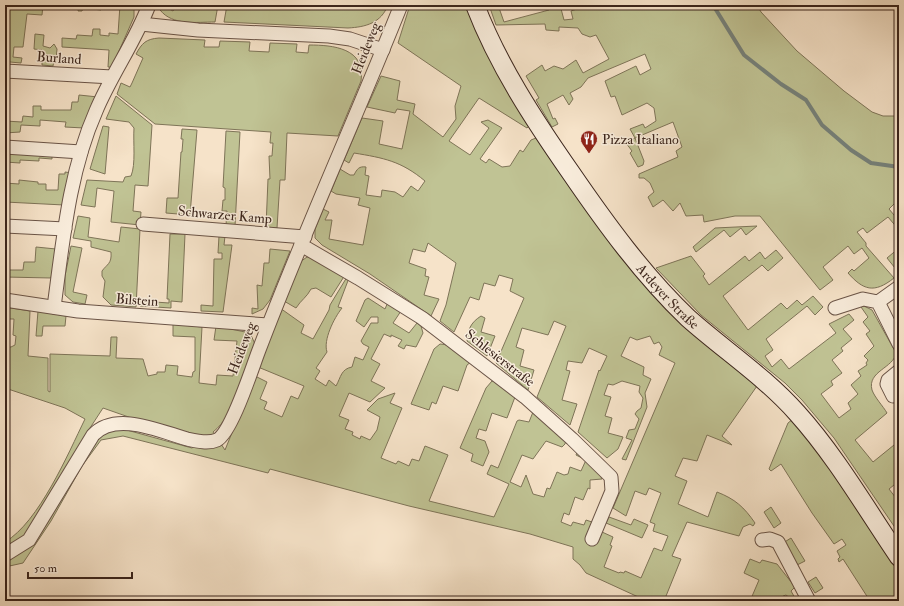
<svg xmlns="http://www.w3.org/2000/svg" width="904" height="606" viewBox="0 0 904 606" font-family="'IM FELL Double Pica',serif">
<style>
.green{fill:#c0c394;stroke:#7e7458;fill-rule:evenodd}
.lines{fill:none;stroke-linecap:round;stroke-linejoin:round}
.stream{stroke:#76817a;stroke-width:4}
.minor-casing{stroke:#6a5447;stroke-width:15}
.secondary-casing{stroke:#3b251c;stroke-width:20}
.minor{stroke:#f9eddc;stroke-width:13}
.secondary{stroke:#f9eddc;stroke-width:18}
.labels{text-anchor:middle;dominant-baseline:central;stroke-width:3;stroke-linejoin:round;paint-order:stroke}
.street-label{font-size:14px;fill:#3b251c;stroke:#f9eddc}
.poi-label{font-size:14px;fill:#3b251c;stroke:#f9eddc;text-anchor:start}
</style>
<rect width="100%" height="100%" fill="#f6e3c9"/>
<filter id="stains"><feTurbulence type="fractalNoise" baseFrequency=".005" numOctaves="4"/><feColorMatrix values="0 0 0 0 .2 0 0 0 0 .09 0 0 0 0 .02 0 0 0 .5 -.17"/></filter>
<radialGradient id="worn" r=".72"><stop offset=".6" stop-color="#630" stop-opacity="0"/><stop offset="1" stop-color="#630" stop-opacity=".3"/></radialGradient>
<!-- green -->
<g class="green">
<path d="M5,5H43L42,15L27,14L23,47H14L13,57L22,58L21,63L10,62L5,58Z"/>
<path d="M79,5H114V7L102,6L101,10L83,8L82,11H78Z"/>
<path d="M120,5L134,6V17L112,67H108L109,50L62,47V38L76,39L77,35L92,36L93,29H100V35L109,36V33L118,34Z"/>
<path d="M162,5L173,11L177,5H218L215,22C196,22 173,26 160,10Z"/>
<path d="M227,5H388C381,23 366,27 348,28L224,22Z"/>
<path d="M410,5H466L488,56L530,125L527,128L479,98L449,141L470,155L489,128L481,122L488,120L502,128L480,159L486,163L489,159L502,167L510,166L520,150L523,152L531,140L536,138L540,141L757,386L722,436L732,445L707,435L697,461L683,458L675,476L687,481L678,504L708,517L717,492C735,499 744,507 755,523L753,526L750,524L743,527L739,536L687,522L672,556L681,559L664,601H647L586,573L580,565L573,559V547L530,534L409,506L270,469L268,473L123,436L101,440L82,466L51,521L23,563L5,567V542C39,522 68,454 85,419L65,408L5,388V347H11L15,345L16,336L13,335L14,319H5V307L30,311L28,356L48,358V391L50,392V354L110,356L111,337H117L116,358L143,359L148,376L157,374V372H165L166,365L178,366L177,375L192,377L193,372L195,371V337L173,336V324L202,327L199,383L216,385L217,375L233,376L237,341L214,340L216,326L250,333L255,344C246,371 235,415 213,432L225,450L255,376L267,382L260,399L267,402L264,409L282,417L291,396L298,399L304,386L258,367L280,308L304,325L301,333L313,339L329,310L330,305L347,277L349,278L338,307L342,308C334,318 323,340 327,352L316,368L320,371L315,379L326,386L329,380L336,386C341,377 341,369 352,367L355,357L363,360L369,347L363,344L361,341L371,323H378V317H371L364,327L356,321L365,300L368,298L385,309L388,302L401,311L393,323L409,333L417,323L421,326L423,333L416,347L406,345L404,349L398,346L402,340L391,335V337L384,334L371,359L380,364L371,381L385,388L370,402L349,393L339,416L349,420L345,429L353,432L352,435L360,439L361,436L370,440L377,430L380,417L367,410L378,399L395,393L390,403L402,408L381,458L396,464L398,461L409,466L412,459L419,461L425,446L448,455L429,501L494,517L509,484L487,474L491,465L498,468L517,421L519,420L529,422L533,412L566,440L565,444L562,447L546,441L533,459L522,455L510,482L521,487L526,475L533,494L544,497L547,488L550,489L557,472L564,475L568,474L570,467L581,471L586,460L576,455L578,450L600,475L602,479L590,480V489L588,488L583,500L575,497L569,515L564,513L561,522L571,526L573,522L584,525L586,520L592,522L586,537L598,542L602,532L613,537L610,545L612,546L604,567L619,573L620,572L624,573L625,571L641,578L654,548L662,551L668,536L653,531L655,524L650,522L661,493L649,488L646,495L635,491L626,516L613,508L675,363L659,355L662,347L659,342L654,344L650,336L637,340L630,337L621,356L644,367L643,375L651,379L645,393L647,407L626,460L622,459L632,440L626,438L629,430L635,429L639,419L635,414L637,411L641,408L643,398L639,392L640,386L622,381L613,385L608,384L604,395L611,397L605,416L612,418L608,433L623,437L618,449L607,458L578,432L599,370L600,371L607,356L589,348L582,363L568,361L566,370L570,371L562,400L577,404L570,425L537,397L566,326L554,321L548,335L522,328L516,347L524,350L520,366L534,370L528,390L496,363L524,298L510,291L513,279L499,275L495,286L484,283L479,300L470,297L454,332L440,321L446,305L456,263L428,243L425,252L413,249L409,263L426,269L425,276L429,277L424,295L439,299L431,316L370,274L322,245L315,238V229L323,209L329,212L325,220H332L329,239L363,245L370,208L358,205L360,198L336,194L331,191L340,169L350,175H354C357,169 359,166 366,167L365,175L369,176L366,195L381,197L382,190L395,192L403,197L411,186L418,191L425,181C401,161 384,158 354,153L349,163L344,160L362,118L383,121L379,144L402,149L410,111L397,109L395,113L367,107L381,76L400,81L397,100L415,104L413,114L443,137L456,119L455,106L461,86L398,43ZM103,408L200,442L192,448L123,429L107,432L99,437L90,428Z"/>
<path d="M489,5H498L504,22L549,10L548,5H560L564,20L573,19L571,11L589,5H757L761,12L797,51L844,91L872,112L883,116H899V209L895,203L889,209L899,221V230L888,217L867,233L863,228L857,232L866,243V246L894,278C874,294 863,290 848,273L852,269L854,271L869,258L862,248L854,254L848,246L823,267L833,280L820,290L760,216H735L704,222L703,215L686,216L680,203L673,211L663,200L653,207L648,197L654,192L650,183L644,178H639V174L678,157L676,151L682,147L673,122L635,138L644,161L643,165L638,167L630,153L632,151L626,143L635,138L630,129L643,124L645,128L656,121L654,108L647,103L622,115L615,96L611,97L605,81L636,66L640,75L651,69L645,54L588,78L581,87L570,93L573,99L569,105L563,95L547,104L553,119L555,118L558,124L552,127L536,100L539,98L526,76L542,65L545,71L554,66L563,69L576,60L583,73L609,59L596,35L590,37L582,34L578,28L559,27V31L546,30L545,24L496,25Z"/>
<path d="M35,34L44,35L43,46L50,48L54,44L57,49L56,60H54L53,66L42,65V50L34,49Z"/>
<path d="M159,38L205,40L204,47H219L220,41L250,42L249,51L269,52L270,43L297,44L296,52L308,53L309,45C333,45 366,48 361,81L338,136L287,133L285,180H280L277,228L266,227L268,179H270L269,156H272L273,143H270L271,132L155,124L117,94L121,83L130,87L132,83L143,58L136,54C142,43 146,39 159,38Z"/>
<path d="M79,95L98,97L84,128L65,127L66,122L40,120V126L21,125L20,132L5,133V121L22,122L23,116L33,117V106H41V110H71L72,102H78Z"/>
<path d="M116,96L152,125L148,186L135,185L133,211L141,212L140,225L111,222L114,191L97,188L95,207L81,205L87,180L123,182L125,177L131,176C136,164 133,143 134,128L129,122L106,119Z"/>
<path d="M103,126L109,127L105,174L90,169Z"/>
<path d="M182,129L197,130L190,215L166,213L167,198H178L181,152H182L183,139H181Z"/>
<path d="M226,131L240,132L235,226L226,225L227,211H222L223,200H225V188L223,187Z"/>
<path d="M5,153L52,155V159L39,158V161L20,160V163L5,162Z"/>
<path d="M65,172L72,173L64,205L5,202V183L19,184V180L38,182V184H46V190H58L59,174H65Z"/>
<path d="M78,216L90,218L88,237L119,242L121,227L140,229L136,307L111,305L103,297L105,281L102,276V271C107,264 112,264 111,252L91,247V241L73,238Z"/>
<path d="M757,226L746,235L741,228L730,237L724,230L696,252L693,247L715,228Z"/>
<path d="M170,234H185L182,302L171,301V308L140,306L141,301L169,303V299H167Z"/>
<path d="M219,236H225L224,245H232L223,312L201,311V305L213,306L214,259H222V253H218Z"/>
<path d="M71,246L82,248L73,292L87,295L85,304L73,302L65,295V276Z"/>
<path d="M36,247L56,249L51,278L5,277V270H23L24,262H35Z"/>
<path d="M899,248V273L887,258Z"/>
<path d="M270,249L290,251L270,300L263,309L252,314V308L258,309L257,285L262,286L264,263H269Z"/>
<path d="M776,250L783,258L768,271L762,265L723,296L748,330L781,303L787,309L797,300L802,305L813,296L823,307L815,315L807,306L766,339L773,350L765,356L772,367L781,359L789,369L836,333L829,324L849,314L854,320L843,329L852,339L841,348L843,351L832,360L842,373L831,381L833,385L821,394L839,418L851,409L848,403L858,394L851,385L861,376L858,371L867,365L866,363L868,360L864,356L874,346L866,334L870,331L863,322L868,317L861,307L864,306L872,310L896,353C894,368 867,371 872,390C875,398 883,406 887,413L855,440L873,462L894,445L895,446L899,443V481L889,489L899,502V527L896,529L834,438L802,400L785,383L701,315L656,268L691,256L705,274L703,276L709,285L745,256L749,261L760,252L765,259Z"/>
<path d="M307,257H311L345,275L331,297L316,288L311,289C307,297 301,300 296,308L284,301L300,262Z"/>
<path d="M38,311L66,316L65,326H43L42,336H36Z"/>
<path d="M481,316L485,318L481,332L495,336L487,356L467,341C468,330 470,323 481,316Z"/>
<path d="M440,344C452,344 462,355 471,362L467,365L458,391L443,386L436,404L432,402L429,410L411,404L434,349Z"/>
<path d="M492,381L496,382L515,397L507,418L492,413L486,431L479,429L476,438L485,441L489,452L483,466L471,461L473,454L460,448L486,388Z"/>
<path d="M798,415L899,558V601H870L843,559L839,562L838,559L840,557L837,551L846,545L842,539L834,544L812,513L781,464L771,471L769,469L788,423Z"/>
<path d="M771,507L781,523L774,528L764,512Z"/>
<path d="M609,517L631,525L634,519L648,525L642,538L606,523Z"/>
<path d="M791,538L805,561L797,565L783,543Z"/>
<path d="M750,559L760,563L762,560L777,564L795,587L791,591L795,598H790L786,595L783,596L781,601L768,598L767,601H750L759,580L744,573Z"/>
<path d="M816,577L823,588L815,593L808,582Z"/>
</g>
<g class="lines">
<!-- stream -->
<path class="stream" d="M713,5L744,55L781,84L806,100L822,125L851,150L871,163L899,167"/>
<!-- minor casing -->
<g class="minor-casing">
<g id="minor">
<path d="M141,24L198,30L329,36L350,39L383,50"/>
<path d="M5,71L112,77"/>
<path d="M5,147L81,152"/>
<path d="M143,224L305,237"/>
<path d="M5,226L65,229"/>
<path d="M301,245L358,278L422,318L525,397L572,439L611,477L612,491L592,539"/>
<path d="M5,300L78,311L268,325"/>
<path d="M878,302L899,287"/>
<path d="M54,307C63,241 69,172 96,111C111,75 135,42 149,5"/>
<path d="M835,308L863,299L878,302L899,344"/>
<path d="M893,396L887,384L888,380L899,371"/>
<path d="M762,540L770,539L778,542L809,601"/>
<path d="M5,555L29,540L93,435C116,411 159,431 187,439C196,441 208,444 217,440C232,432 252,368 259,350C303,234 355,120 401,5"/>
</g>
</g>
<!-- secondary casing -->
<g class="secondary-casing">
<g id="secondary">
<path id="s1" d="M475,5C498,65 534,120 571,173C606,224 643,275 688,318C724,350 765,377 797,413C835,455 867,510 899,557"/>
</g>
</g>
<!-- minor -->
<use href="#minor" class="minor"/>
<!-- secondary -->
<use href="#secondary" class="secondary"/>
</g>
<!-- icons -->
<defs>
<g id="restaurant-pin" transform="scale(0.9)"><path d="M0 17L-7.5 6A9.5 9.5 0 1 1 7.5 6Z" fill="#8f2418" stroke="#f9eddc"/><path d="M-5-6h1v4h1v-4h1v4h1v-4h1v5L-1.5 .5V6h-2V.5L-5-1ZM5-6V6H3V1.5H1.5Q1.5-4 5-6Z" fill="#fff"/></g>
</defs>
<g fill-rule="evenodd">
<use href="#restaurant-pin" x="589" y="139"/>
</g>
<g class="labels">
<!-- street labels -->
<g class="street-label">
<text transform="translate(366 48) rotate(-68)">Heideweg</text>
<text transform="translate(59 58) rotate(4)">Burland</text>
<text transform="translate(225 215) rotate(5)">Schwarzer Kamp</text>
<text stroke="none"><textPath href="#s1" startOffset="351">Ardeyer Straße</textPath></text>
<text transform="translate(137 300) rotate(4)">Bilstein</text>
<text transform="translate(242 348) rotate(-69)">Heideweg</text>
<text transform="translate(500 358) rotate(38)">Schlesierstraße</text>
</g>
<!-- poi labels -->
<g class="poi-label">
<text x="602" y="139">Pizza Italiano</text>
</g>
</g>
<!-- margin -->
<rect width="904" height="606" fill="none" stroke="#f6e3c9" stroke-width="20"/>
<rect x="6" y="6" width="892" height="594" fill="none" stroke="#3b251c" stroke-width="2"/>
<rect x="10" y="10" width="884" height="586" fill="none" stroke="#3b251c"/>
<!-- scale -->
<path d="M28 572v6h104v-6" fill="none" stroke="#3b251c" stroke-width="2"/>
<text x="34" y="572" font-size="12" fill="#3b251c" stroke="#f9eddc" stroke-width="3" paint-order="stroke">50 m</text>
<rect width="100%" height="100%" filter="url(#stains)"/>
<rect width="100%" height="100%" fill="url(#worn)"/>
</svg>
